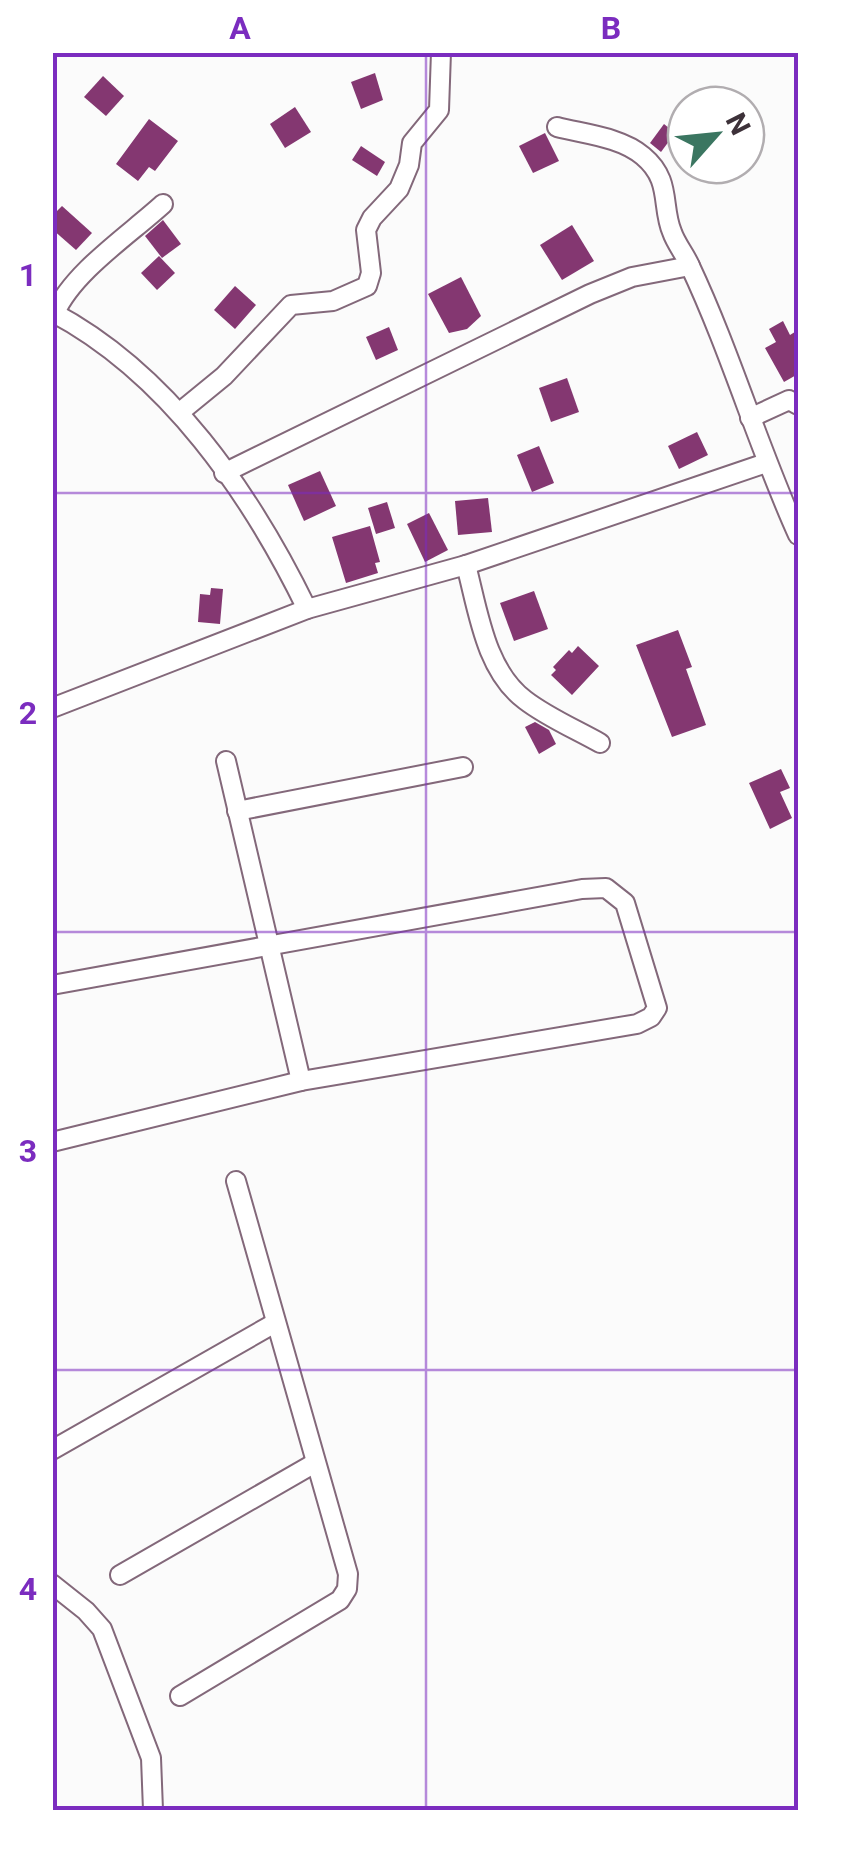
<svg xmlns="http://www.w3.org/2000/svg" width="851" height="1863" viewBox="0 0 851 1863" font-family="Roboto,sans-serif">
<style>
.building{fill:#843771}
.lines{fill:none;stroke-linecap:round;stroke-linejoin:round}
.minor-casing{stroke:#83687a;stroke-width:22}
.minor{stroke:#fff;stroke-width:18}
.grid{fill:none;stroke:#7b2cbf;stroke-width:2.5;stroke-opacity:0.55}
.neatline{fill:none;stroke:#7b2cbf;stroke-width:4}
.grid-label{font-size:32px;text-anchor:middle;font-weight:bold;fill:#7b2cbf}
</style>
<rect width="100%" height="100%" fill="#fbfbfb"/>
<!-- building -->
<g class="building">
<path d="M375,73L383,100L361,109L351,82Z"/>
<path d="M103,76L124,96L106,116L84,97Z"/>
<path d="M295,107L311,132L285,148L270,124Z"/>
<path d="M149,119L178,141L155,171L149,167L138,181L116,164Z"/>
<path d="M664,124L675,133L661,152L650,143Z"/>
<path d="M545,133L559,161L533,173L519,146Z"/>
<path d="M361,146L385,162L377,176L352,160Z"/>
<path d="M62,206L92,233L76,250L52,229V216Z"/>
<path d="M163,220L181,244L162,258L145,236Z"/>
<path d="M572,225L594,261L562,280L540,245Z"/>
<path d="M159,256L175,273L157,290L141,273Z"/>
<path d="M461,277L481,316L467,329L449,333L428,294Z"/>
<path d="M235,286L256,305L235,329L214,310Z"/>
<path d="M783,321L790,335L798,330V374L784,382L765,348L776,342L769,329Z"/>
<path d="M389,327L398,350L376,360L366,337Z"/>
<path d="M567,378L579,412L551,422L539,388Z"/>
<path d="M697,432L708,455L679,469L668,446Z"/>
<path d="M539,446L554,483L532,492L517,455Z"/>
<path d="M320,471L336,506L304,521L288,485Z"/>
<path d="M488,498L492,532L458,535L455,501Z"/>
<path d="M387,502L395,528L376,534L368,508Z"/>
<path d="M429,513L448,550L425,562L407,524Z"/>
<path d="M370,526L380,562L375,563L378,573L346,583L332,537Z"/>
<path d="M211,588L223,589L220,624L198,622L200,594L210,595Z"/>
<path d="M534,591L548,629L514,641L500,603Z"/>
<path d="M678,630L692,667L686,669L706,725L672,737L636,645Z"/>
<path d="M578,646L599,666L572,695L551,675L556,670L553,667L569,650L572,653Z"/>
<path d="M535,722L549,730L556,744L539,754L525,727Z"/>
<path d="M781,769L790,788L780,792L792,818L770,829L749,783Z"/>
</g>
<g class="lines">
<!-- minor casing -->
<g class="minor-casing">
<g id="minor">
<path d="M557,127C584,134 621,137 643,156C672,180 661,206 672,232C676,244 685,254 690,266C731,353 758,447 798,535"/>
<path d="M52,312C168,373 251,494 307,609"/>
<path d="M55,313C73,272 129,235 163,204"/>
<path d="M180,412L224,376L291,305L333,301L367,286L371,273L366,230L372,218L399,189L409,165L412,143L439,110L441,52"/>
<path d="M750,418L789,400L798,405"/>
<path d="M224,473L590,294L632,277L690,266"/>
<path d="M466,565C478,610 485,670 525,700C547,717 575,729 600,743"/>
<path d="M52,708L307,609L466,565L766,463"/>
<path d="M226,761L301,1081"/>
<path d="M237,811L463,767"/>
<path d="M52,985L582,889L606,888L625,903L657,1008L651,1017L637,1024L301,1081L52,1142"/>
<path d="M52,1450L275,1323"/>
<path d="M120,1575L315,1463"/>
<path d="M52,1584L86,1611L102,1629L151,1758L153,1810"/>
<path d="M180,1696L340,1600L347,1589L348,1574L236,1181"/>
</g>
</g>
<!-- minor -->
<use href="#minor" class="minor"/>
</g>
<!-- grid -->
<path class="grid" d="M426,52V1810M52,493H798M52,932H798M52,1370H798"/>
<!-- border -->
<rect width="851" height="1863" fill="none" stroke="#ffffff" stroke-width="110"/>
<!-- north arrow -->
<g transform="translate(716 135) rotate(63)"><circle r="48" fill="#ffffff" stroke="#b1adb0" stroke-width="2.5"/>
<path d="M0-8L18 38L0 25L-18 38Z" fill="#3b7661"/>
<text y="-15" font-size="28" font-weight="bold" text-anchor="middle" fill="#3d3139">N</text>
</g>
<rect x="55" y="55" width="741" height="1753" class="neatline"/>
<g class="grid-label">
<text x="240" y="39">A</text>
<text x="611" y="39">B</text>
<text x="28" y="286">1</text>
<text x="28" y="724">2</text>
<text x="28" y="1162">3</text>
<text x="28" y="1600">4</text>
</g>
</svg>
